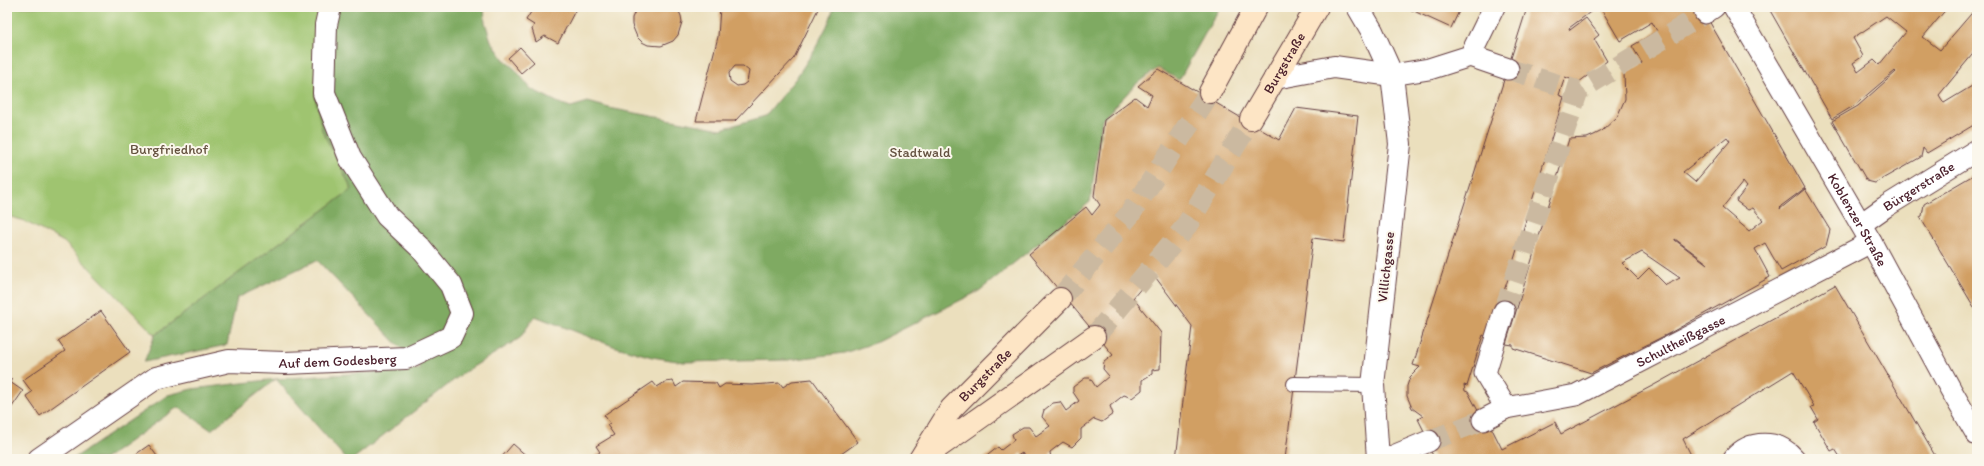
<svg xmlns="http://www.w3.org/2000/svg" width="1984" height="466" viewBox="0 0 1984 466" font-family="Itim,sans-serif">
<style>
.green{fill:#9fc46f;stroke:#74724d}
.forest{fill:#7faa62;stroke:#646446}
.building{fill:#d19f64;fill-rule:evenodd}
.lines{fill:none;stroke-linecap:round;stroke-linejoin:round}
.pedestrian-tunnel{stroke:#cbb9a0;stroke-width:21;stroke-dasharray:21 10;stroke-linecap:butt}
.secondary-tunnel{stroke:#cbb9a0;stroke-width:22;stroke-dasharray:22 11;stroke-linecap:butt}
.service-casing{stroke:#623c41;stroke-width:16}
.pedestrian-casing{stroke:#623c41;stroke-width:23}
.minor-casing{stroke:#623c41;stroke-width:24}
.secondary-casing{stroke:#623c41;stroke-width:24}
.service{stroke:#fff;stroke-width:14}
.pedestrian{stroke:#fff;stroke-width:21}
.minor{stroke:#fff;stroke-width:22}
.secondary{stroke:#fde5c5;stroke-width:22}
.labels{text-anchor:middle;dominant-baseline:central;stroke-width:4;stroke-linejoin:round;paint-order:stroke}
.street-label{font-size:14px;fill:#4a1f2b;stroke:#fbf7ec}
.park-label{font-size:14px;fill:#64513f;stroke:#fbf7ec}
</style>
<rect width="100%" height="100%" fill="#fbf7ec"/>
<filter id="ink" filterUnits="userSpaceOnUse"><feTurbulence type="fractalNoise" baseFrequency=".025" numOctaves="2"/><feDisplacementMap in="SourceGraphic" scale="8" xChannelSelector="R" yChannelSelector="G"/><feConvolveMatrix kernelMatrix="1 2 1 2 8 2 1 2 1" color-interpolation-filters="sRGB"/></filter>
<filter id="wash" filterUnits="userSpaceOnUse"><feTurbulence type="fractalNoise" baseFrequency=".012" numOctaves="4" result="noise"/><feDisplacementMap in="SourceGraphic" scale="16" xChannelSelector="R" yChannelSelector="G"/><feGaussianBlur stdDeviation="0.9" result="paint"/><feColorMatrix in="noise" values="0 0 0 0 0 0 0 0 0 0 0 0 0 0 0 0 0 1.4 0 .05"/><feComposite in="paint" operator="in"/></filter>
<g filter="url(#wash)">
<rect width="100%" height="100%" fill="#ebdfbd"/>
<!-- green -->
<path class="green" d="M7,7H321L322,130L352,189L155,335L64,242L22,220L7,216Z"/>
<!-- forest -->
<path class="forest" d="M321,7H484L485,22L491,41L505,61L514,68L531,89L559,103L571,107L588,102L609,108L721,129L765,116L796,78L815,49L829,22L834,7H1220L1179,80L1158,68L1136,84L1102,120L1090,202L979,291L877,342L844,353L788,360L683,362L652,357L613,346L535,316L520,338L463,373L353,459H346L276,379L211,430L178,407L105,459H73L168,395L192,389L276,379L421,369L317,260L237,298L227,345L144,362L155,335L352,189L322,130L315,96Z"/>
<g id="blocks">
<!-- building -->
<g class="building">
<path d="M526,7H577L558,43L545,36L536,42L532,29L534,25L526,20L531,12Z"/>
<path d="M637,7H677L681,16L682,22L678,35L673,41L661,46L648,45L642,42L637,37L632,25V18Z"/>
<path d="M720,7H819L794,58L735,121H696L718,37ZM735,66H743L749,71L747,82L743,85L737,86L730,81L729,73Z"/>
<path d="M1405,7H1461L1451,28Z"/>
<path d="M1533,7H1597L1569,28L1570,30L1586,18L1599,35L1594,39L1607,61L1579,82L1565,77L1559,95L1564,97L1507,282L1488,337L1483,335L1467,386L1464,385L1465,391L1468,392L1483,420L1490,425L1502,449L1555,422L1561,434L1654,385L1835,285L1937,459H1848L1840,457L1835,449L1831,451L1814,422L1818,419L1811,407L1814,406L1793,371L1683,439L1693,459H1435L1426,443L1429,441L1418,419L1423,416L1412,408L1407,396V386L1410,377L1420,367L1413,365L1526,11Z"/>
<path d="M1600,7H1701L1805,188L1781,206L1780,209L1805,189L1830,230L1826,246L1781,271L1765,243L1755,249L1770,277L1670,333L1591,373L1513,348V345L1506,344L1569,139L1587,138L1594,135L1602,131L1617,117L1625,99L1624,73L1642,63L1632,46L1657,31L1652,22L1620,41ZM1727,137L1730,141L1695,182L1683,172ZM1743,182L1747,187L1736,201L1748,210L1753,208L1763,220L1749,231L1722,208ZM1675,239L1707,263V264L1675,240ZM1642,252L1680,278L1666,285L1649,268L1638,279L1622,263Z"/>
<path d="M1768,7H1948L1923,37L1940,50L1977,7V49L1939,95L1944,103L1977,83V123L1927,153L1923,148L1921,157L1875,183L1867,181L1832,121L1858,106L1896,72L1895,71L1855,105L1832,119ZM1886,16L1906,32L1879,65L1874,60L1858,72L1853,63L1863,56L1853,38Z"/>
<path d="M520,47L534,62L521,73L508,58Z"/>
<path d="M1158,69L1279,140L1296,108L1358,116L1344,242L1313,238L1285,459H1176L1192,326L1153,274L1133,298L1161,333L1160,369L1152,370V374L1142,380V390L1132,398L1124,395L1120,398L1110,406L1113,414L1102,422L1094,419L1081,429V438L1072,447L1063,442L1050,452L1051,459H1026L1022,453L1013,459H983L998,447L1001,450L1014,440L1012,434L1023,427H1029L1036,436L1050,426L1042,417L1044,410L1053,403L1060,402L1066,411L1079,401L1073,392V387L1085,378H1090L1096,387L1109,376L1103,369L1104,362L1113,355L1029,254L1086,207L1092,215L1100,205L1094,196L1104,120L1135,97L1147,106L1152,95L1138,86Z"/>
<path d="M1977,173V312L1920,217L1922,216L1924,204Z"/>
<path d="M101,311L130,352L40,416L26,396L32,392L23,380L65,351L58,341Z"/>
<path d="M7,375L12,379L10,382L23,391L7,414Z"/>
<path d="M812,379L858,442L834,459H591L600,452L596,446L614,435L607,425L610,423L604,415L653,382L657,387L665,382L673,381L676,387L683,382L716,383L719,388L725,384L752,385L780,383L783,387L792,381Z"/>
<path d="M513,444L530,459H500Z"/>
<path d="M149,445L159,459H129Z"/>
</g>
</g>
</g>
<g filter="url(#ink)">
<use href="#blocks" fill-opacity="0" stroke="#623c41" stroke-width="1"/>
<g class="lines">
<!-- pedestrian-tunnel -->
<g class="pedestrian-tunnel">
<path d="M1508,69L1578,91"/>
<path d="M1504,311L1578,91L1705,13"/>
<path d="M1429,441L1483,420"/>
</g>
<!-- secondary-tunnel -->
<g class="secondary-tunnel">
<path d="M1060,299L1130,214L1210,92"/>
<path d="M1094,337L1185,228L1251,119"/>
</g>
<!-- service casing -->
<g class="service-casing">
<path id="service" d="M1294,384L1373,385"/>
</g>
<!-- pedestrian casing -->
<g class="pedestrian-casing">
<g id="pedestrian">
<path id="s1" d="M1734,7L1871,242L1951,390L1977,435"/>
<path d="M1705,13L1714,7"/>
<path d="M1470,56L1508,69"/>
<path d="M1392,75L1429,69L1470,56L1494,7"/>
<path id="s2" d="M1861,224L1885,207L1977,150"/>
<path d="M1504,311L1485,373L1506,408"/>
<path id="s3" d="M1483,420L1506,408L1576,395L1871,242"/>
<path d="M1386,459L1429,441"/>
</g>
</g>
<!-- minor casing -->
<g class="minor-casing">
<g id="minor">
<path d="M1358,7L1372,31L1392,75L1400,144L1373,385L1378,459"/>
<path d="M1275,78L1334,67L1392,75"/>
<path id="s4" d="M39,459L156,378L229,361L285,363L406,358L451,337L462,313L451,285L420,247L387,216L350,158L324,93L326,25L330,7"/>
<path d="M1734,459C1750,440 1778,440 1794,459"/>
</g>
</g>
<!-- secondary casing -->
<g class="secondary-casing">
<g id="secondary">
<path d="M1210,92L1256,7"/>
<path id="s5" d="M1251,119L1317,7"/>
<path d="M927,455L1094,337"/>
<path id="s6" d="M920,459L951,409L1060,299"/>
</g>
</g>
<!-- service -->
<use href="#service" class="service"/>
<!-- pedestrian -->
<use href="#pedestrian" class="pedestrian"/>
<!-- minor -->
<use href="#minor" class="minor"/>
<!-- secondary -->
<use href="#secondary" class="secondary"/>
</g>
</g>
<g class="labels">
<!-- street labels -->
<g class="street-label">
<text stroke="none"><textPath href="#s5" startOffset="65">Burgstraße</textPath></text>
<text stroke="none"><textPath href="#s2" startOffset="69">Bürgerstraße</textPath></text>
<text stroke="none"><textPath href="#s1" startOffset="246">Koblenzer Straße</textPath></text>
<text transform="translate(1386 267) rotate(-84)">Villichgasse</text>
<text stroke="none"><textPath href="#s3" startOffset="215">Schultheißgasse</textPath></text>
<text stroke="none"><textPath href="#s4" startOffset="326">Auf dem Godesberg</textPath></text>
<text stroke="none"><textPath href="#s6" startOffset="107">Burgstraße</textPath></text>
</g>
<!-- park labels -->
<g class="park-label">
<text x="169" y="149">Burgfriedhof</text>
<text x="920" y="152">Stadtwald</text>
</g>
</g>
<!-- margin -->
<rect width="1984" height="466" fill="none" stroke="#fbf7ec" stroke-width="24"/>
</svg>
